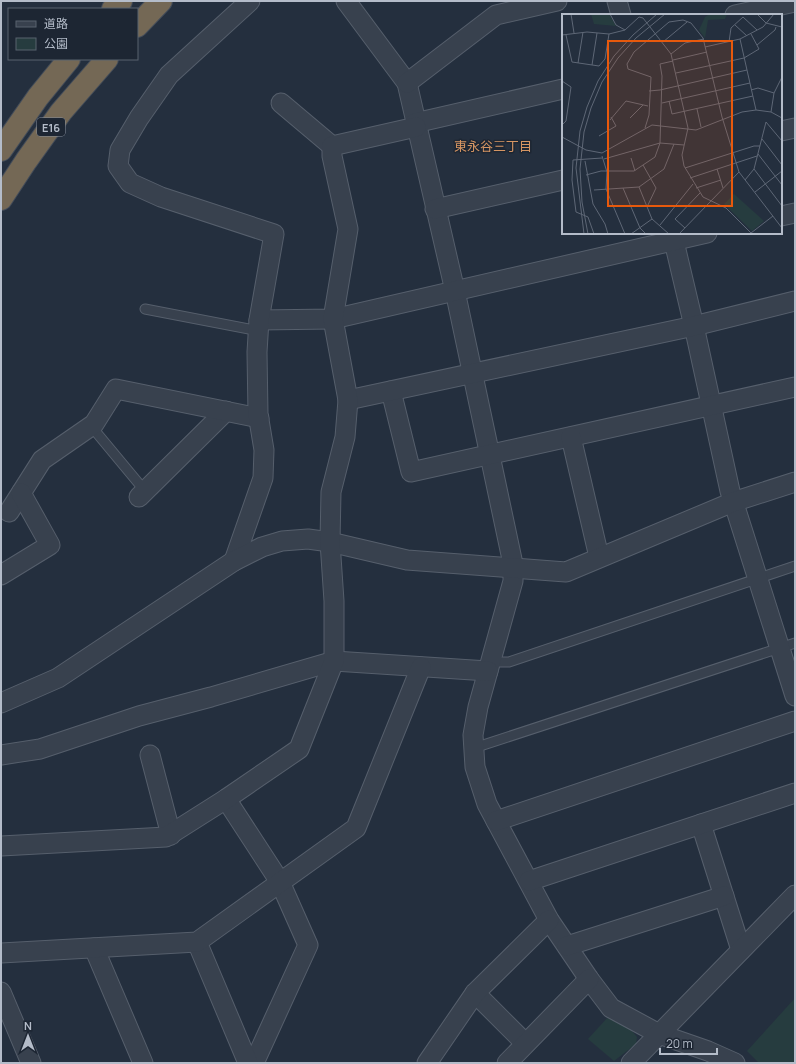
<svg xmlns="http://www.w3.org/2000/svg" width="796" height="1064" viewBox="0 0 796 1064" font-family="Manrope,'Noto Sans JP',sans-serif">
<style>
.green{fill:#263c3f}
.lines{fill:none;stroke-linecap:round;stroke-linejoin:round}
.service-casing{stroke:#565f6c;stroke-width:11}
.minor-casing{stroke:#565f6c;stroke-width:21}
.motorway-casing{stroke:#434c59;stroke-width:24}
.service{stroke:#38414e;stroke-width:9}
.minor{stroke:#38414e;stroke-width:19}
.motorway{stroke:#746855;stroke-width:22}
.labels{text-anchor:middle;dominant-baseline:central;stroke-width:3;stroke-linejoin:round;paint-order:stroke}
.shield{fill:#1d2633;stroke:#878f9c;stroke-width:1}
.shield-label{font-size:11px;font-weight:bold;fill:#b4bcc9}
.neighbourhood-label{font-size:13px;fill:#d59563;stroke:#1d2633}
.inset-road{fill:none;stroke:#5e6776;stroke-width:1}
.view{fill:#e8590c;fill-opacity:0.15;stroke:#e8590c;stroke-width:2}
.inset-edge{fill:none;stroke:#b4bcc9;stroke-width:2}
</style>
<rect width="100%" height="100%" fill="#242f3e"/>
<!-- green -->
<g class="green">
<path d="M795,998V1063H759L747,1051Z"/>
<path d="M609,1016L632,1031L637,1037L636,1044L614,1061L588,1039Z"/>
</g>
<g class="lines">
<!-- service casing -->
<g class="service-casing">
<g id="service">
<path d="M145,309L259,331"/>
<path d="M91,426L145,491"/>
<path d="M491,662H509L795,566"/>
<path d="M474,748L795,643"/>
</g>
</g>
<!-- minor casing -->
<g class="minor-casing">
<g id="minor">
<path d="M346,1L407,83L455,291L513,564V581L478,707L473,735L475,767L487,804L549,920L589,979L611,1008L659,1034L708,1051L735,1063"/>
<path d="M617,1L621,15"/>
<path d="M735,15L795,2"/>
<path d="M407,83L496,15L557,1"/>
<path d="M281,103L332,146"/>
<path d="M415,123L563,89"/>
<path d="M781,131L795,128"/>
<path d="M435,209L563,180"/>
<path d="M781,216L795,213"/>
<path d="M672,233L694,326L730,491L795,696"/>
<path d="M259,320L333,319L707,233"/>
<path d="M391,391L411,472L795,387"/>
<path d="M348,400L694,326L795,301"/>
<path d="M571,437L599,557"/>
<path d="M139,497L226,411"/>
<path d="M9,512L42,460L94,424L116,389L259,418"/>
<path d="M234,561L263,478L264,450L258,414L257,352L259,320L274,234L161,197L130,183L118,166L120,150L139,118L169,75L250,1"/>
<path d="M1,575L50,545L21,493"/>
<path d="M1,703L58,678L234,561L262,547L282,541L308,539L330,542L407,560L566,572L733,502L795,482"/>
<path d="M1,755L40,749L139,716L211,697L334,661L488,671"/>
<path d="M150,755L171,835"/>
<path d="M226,799L280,882L308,945L254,1063"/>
<path d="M496,821L795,721"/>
<path d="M701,824L741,950"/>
<path d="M1,846L166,837L226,799L299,749L334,661V601L330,542L331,492L345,437L348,400L333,319L348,229L332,156V146L416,127"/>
<path d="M529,881L795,793"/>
<path d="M197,942L248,1063"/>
<path d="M567,946L724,896"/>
<path d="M94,948L143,1063"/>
<path d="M1,953L197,942L356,828L421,667"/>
<path d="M1,992L31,1063"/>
<path d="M475,993L525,1043"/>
<path d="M427,1063L475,993L549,920"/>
<path d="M507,1063L589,979"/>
<path d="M631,1063L795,895"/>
</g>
</g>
<!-- motorway casing -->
<g class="motorway-casing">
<g id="motorway">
<path d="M113,9L121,1"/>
<path d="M137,26L161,1"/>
<path d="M1,150L38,97L69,59"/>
<path d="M1,199L26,161L61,112L107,59"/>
</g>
</g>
<!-- service -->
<use href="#service" class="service"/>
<!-- minor -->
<use href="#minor" class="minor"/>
<!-- motorway -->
<use href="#motorway" class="motorway"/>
</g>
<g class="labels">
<!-- shield labels -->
<rect class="shield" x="37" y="118" width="28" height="18" rx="3"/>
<g class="shield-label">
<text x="51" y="127">E16</text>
</g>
<!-- neighbourhood labels -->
<g class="neighbourhood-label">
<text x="493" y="146">東永谷三丁目</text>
</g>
</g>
<!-- overview -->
<g transform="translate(562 14)">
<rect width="220" height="220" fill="#242f3e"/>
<path d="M29,0H47L54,12L32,10ZM148,0H165L163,5L146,6L143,24L137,16L143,3ZM172,180L202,207L190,217L162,190Z" fill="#263c3f"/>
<path class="inset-road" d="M9,0L12,19M48,0L54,11L63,16L77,3L81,4L109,40L126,114L120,141L122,152L141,183L164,194L190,220M195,0L204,9L220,13M173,11L185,22M0,21L25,18L47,20L63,16M4,21L10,48L37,52L43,45L47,20M178,25L194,96M101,28L125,8M167,28L169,14L181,3L195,16M195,31L213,16L214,13M143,33L178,25L201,13L212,0M109,40L123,29L142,25M111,46L145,38M16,49L21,18M30,51L35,19M114,59L182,44L197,35L189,20M0,67L9,73L4,107L0,111M189,76L196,74L212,79M87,77L98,76L185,56M107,87L110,100L191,82M100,89L188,69M135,95L139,113M209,98L212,79L220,63M68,104L81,91M48,106L64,87L86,92M83,114L87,101L89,63L66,55L65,50L72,38L107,8L121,6L129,9L141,24L160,103L177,158M37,122L54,112L49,103M0,123L24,136L40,139L90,111L134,116L180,98L194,96L209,98L220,104M200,125L220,151M196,140L220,171M40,142L45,158L44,175L63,220M69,144L73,157M42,145L98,129L122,131M23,147L31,190L43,210L46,220M81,151L94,174L85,193M123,154L192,132H198M155,155L161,174M192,155L220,192M24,161L39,157H72L93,143L98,129L100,62L98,50L111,47M128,164L195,142M183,166L192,155L204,108L220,127M77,173L90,205L107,220M61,174L78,214L84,220M134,174L159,166M32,176L77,173L102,155L112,130M193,178L220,157M98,211L131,170M123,214L113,205L138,179M189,219L211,202M22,220L14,154L18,117L25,93L36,67L52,42L71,21L95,0M26,220L20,188L18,155L22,118L29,94L40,68L56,44L74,24L103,0M32,220L26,203L14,198L10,166L11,146L40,144M69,220L90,205M117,220L177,158L220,214"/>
<path class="view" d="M46,27H170V192H46Z"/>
<rect width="220" height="220" class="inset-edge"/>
</g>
<!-- border -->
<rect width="796" height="1064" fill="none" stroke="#b4bcc9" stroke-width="4"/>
<!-- legend -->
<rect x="8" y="8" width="130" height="52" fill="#1d2633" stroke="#59626f"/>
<rect x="16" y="21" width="20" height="6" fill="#38414e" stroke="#59626f"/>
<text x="44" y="28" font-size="12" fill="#b4bcc9">道路</text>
<rect x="16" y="38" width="20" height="12" fill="#263c3f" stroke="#59626f"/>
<text x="44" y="48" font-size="12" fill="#b4bcc9">公園</text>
<!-- north arrow -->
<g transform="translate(28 1036)" stroke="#1d2633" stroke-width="3" paint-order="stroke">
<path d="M0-3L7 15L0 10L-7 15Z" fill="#b4bcc9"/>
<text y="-6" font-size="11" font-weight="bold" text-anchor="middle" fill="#b4bcc9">N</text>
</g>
<!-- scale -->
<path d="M660 1048v6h57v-6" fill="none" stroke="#b4bcc9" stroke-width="2"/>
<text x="666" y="1048" font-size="12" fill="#b4bcc9" stroke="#1d2633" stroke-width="3" paint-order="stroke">20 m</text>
</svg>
